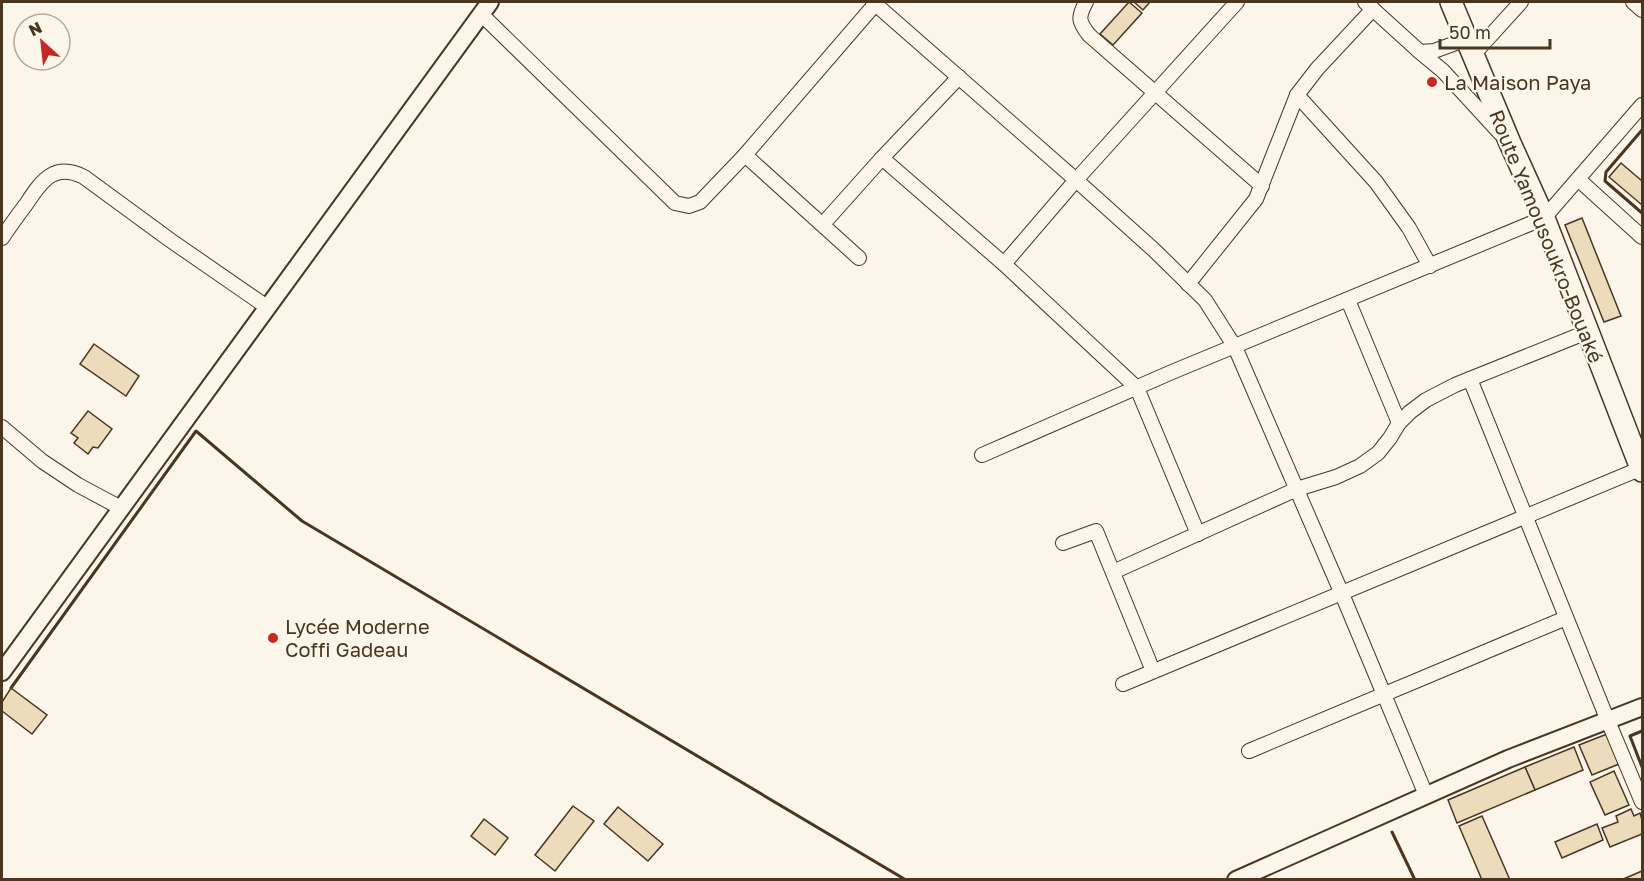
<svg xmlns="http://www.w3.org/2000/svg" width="1644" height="881" viewBox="0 0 1644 881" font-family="'Golos Text',sans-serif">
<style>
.building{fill:#ecdcbc;stroke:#4a3520;stroke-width:1.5}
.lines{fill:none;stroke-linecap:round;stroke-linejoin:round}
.minor-casing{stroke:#4a3520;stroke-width:16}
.tertiary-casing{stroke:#4a3520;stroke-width:20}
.primary-casing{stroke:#4a3520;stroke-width:24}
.minor{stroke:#fbf6e9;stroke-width:14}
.tertiary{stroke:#fbf6e9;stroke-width:16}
.primary{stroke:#fbf6e9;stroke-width:21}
.wall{stroke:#4a3520;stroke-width:3}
.poi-dot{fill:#c62828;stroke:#fbf6e9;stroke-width:2}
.labels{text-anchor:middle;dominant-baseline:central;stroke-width:4.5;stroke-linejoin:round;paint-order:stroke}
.poi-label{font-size:20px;fill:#4a3520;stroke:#fbf6e9;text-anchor:start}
.street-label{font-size:20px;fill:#4a3520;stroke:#fbf6e9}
</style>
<rect width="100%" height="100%" fill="#fbf6e9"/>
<!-- building -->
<g class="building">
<path d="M1129,2L1142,13L1113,45L1100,34Z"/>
<path d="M1134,2H1150L1143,10Z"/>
<path d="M1621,163L1642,181V205L1609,177Z"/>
<path d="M1582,218L1621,316L1604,322L1565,225Z"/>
<path d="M94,344L139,376L126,396L80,364Z"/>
<path d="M88,411L112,429L98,448L93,447L88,454L74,443L78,438L71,433Z"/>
<path d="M11,688L47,715L32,734L2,711V702Z"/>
<path d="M1607,734L1619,764L1592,775L1579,745Z"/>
<path d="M1574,747L1583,770L1535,790L1525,767Z"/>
<path d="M1525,767L1535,790L1457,823L1448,800Z"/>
<path d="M1614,771L1629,805L1605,815L1590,782Z"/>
<path d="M573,806L594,821L555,871L535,855Z"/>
<path d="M618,807L663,844L648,861L604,824Z"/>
<path d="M1631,809L1634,816L1640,813L1642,820V834L1610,847L1602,828L1618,822L1616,816Z"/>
<path d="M1482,816L1510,880H1482L1459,826Z"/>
<path d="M484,819L508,838L495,855L471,836Z"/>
<path d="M1597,824L1603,840L1562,858L1555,842Z"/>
<path d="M1642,871V880H1621Z"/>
</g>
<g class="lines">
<!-- minor casing -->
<g class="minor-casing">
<g id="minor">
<path d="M873,2L1076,180L1154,250L1205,300L1235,347L1342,594L1426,795"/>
<path d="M1086,2C1078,17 1078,21 1089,35L1262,186"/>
<path d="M1365,2L1420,52L1443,71L1500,133"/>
<path d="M1633,2L1642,10"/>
<path d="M481,14L675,203L689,206L700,202L745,155L877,2"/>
<path d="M1420,52L1434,51L1467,39"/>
<path d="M1473,55L1521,2"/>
<path d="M1297,95L1376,182L1409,228L1430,266"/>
<path d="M745,155L859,258"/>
<path d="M882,158L1004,264L1137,388L1198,534"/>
<path d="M1578,179L1642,237"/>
<path d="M823,224L882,158L959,77"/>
<path d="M2,238C10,226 18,215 27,203C42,180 55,162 84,177L170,240L267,307"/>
<path d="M1004,264L1076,180L1237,2"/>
<path d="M1188,284L1256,199L1297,95L1317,69L1373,9"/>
<path d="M1348,300L1399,423"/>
<path d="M1470,379L1608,721L1642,802"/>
<path d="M2,427L42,461L78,485L121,508"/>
<path d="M982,455L1172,372L1544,218L1642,105"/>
<path d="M1063,543L1096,531L1153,671"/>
<path d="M1113,572L1297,489L1336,477L1360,466L1378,453L1390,438L1399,423L1410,412L1426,400L1455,385L1587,332"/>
<path d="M1123,684L1642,468"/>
<path d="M1249,751L1566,618"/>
</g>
</g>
<!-- tertiary casing -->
<g class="tertiary-casing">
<g id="tertiary">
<path d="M2,672L490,2"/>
<path d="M1236,880L1508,759L1642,707"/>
</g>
</g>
<!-- primary casing -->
<g class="primary-casing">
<path id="primary" d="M1451,2L1510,143L1544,218L1642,471"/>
</g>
<!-- minor -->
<use href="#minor" class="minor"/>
<!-- tertiary -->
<use href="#tertiary" class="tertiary"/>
<!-- primary -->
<use href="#primary" class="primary"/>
<!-- wall -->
<g class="wall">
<path d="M1642,130L1606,172L1605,181L1642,213"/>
<path d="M11,688L196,431L302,521L906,880"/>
<path d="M1642,731L1630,736L1642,767"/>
<path d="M1392,832L1415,880"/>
</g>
</g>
<!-- markers -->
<g class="poi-dot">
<circle cx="1432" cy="82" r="6"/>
<circle cx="273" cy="638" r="6"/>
</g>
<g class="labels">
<!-- poi labels -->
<g class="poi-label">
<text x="1444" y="82">La Maison Paya</text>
<text x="285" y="626">Lycée Moderne<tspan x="285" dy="23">Coffi Gadeau</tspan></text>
</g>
<!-- street labels -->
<g class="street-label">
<text transform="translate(1547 236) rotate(68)">Route Yamousoukro-Bouaké</text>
</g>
</g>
<!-- border -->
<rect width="1644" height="881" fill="none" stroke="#4a3520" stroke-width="6"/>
<!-- north arrow -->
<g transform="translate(42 42) rotate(333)"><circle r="28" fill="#fbf6e9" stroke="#b4a999" stroke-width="1.5"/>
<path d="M0-4.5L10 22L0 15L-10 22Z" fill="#c62828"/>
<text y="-9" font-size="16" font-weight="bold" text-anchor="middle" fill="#4a3520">N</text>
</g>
<!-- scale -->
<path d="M1440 39v9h110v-9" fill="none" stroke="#4a3520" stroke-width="3"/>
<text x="1449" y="39" font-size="18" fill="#4a3520" stroke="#fbf6e9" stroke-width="4.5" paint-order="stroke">50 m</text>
</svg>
